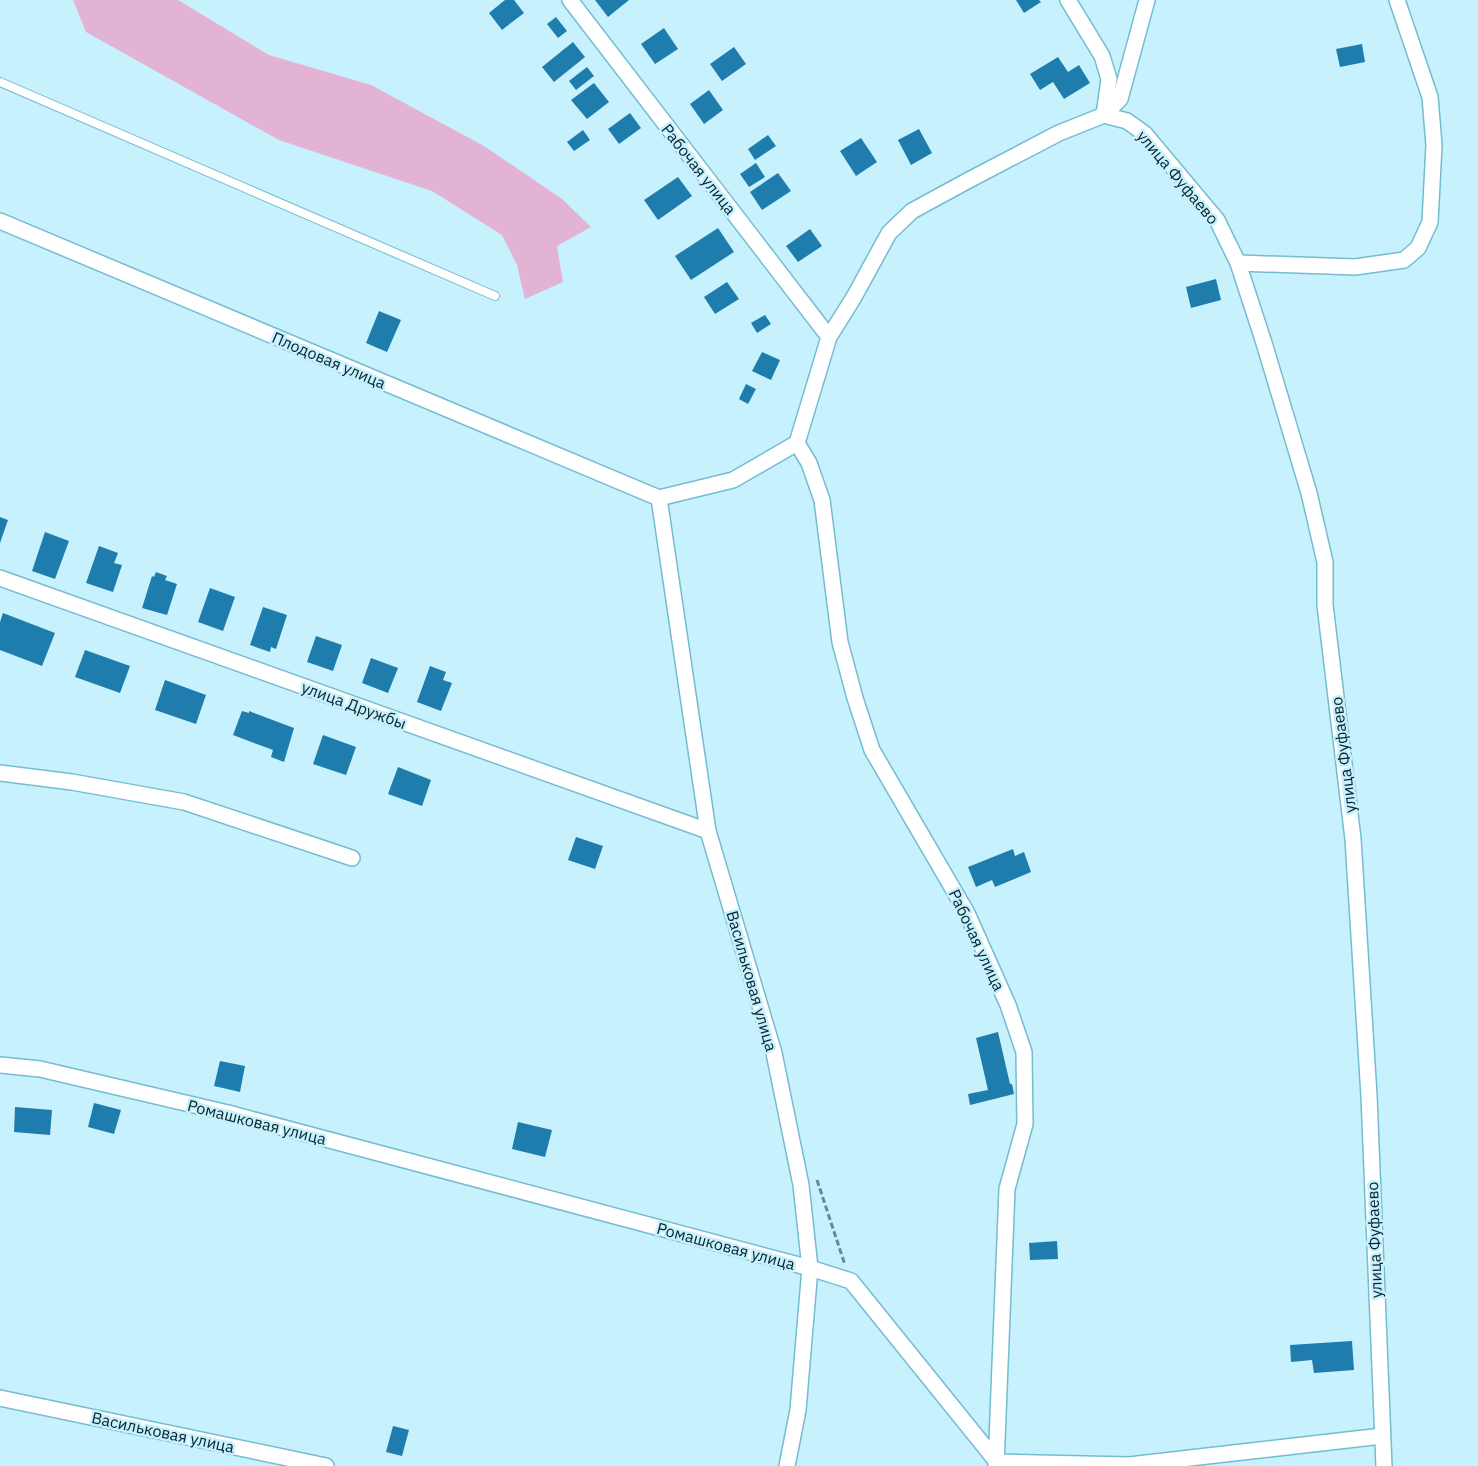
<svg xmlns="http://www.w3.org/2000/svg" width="1478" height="1466" viewBox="0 0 1478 1466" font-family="'IBM Plex Sans',sans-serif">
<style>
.green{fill:#e3b3d5}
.building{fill:#1f7dad}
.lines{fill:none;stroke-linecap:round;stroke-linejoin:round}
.lane-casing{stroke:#74bcd0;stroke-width:10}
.street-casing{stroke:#74bcd0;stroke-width:18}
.path{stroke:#658a94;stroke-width:3;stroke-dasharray:6 3;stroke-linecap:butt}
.lane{stroke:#fff;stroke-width:8}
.street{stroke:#fff;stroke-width:15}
.labels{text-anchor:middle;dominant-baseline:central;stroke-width:5;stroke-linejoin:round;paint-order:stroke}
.street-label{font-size:16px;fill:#05252d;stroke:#c7f1fd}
</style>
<rect width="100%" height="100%" fill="#c7f1fd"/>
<!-- green -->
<path class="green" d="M73,0H178L269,55L371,85L484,146L562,199L591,227L557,246L563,282L525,299L517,265L502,235L432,191L279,140L86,32Z"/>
<!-- building -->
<g class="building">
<path d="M505,0H514L524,13L502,30L489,13Z"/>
<path d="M595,0H629L608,17Z"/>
<path d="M1016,0H1039L1041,2L1024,13Z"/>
<path d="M556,17L567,31L558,38L547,24Z"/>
<path d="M664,28L678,49L655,64L641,44Z"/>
<path d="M573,42L585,57L554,82L542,67Z"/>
<path d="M1362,44L1365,62L1340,67L1336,49Z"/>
<path d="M734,47L746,64L722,81L710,64Z"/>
<path d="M1058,57L1068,72L1079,65L1090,83L1064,99L1053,82L1040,90L1030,74Z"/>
<path d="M587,67L594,76L576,90L569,81Z"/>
<path d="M594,83L609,102L587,119L571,100Z"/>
<path d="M709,90L723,110L704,124L690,104Z"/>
<path d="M630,113L641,128L619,144L608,129Z"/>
<path d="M919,129L932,153L911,165L898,140Z"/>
<path d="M583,130L590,140L574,151L567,142Z"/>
<path d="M768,135L776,146L755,160L748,149Z"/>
<path d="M861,138L877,162L856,176L840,151Z"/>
<path d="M756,163L765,177L749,187L740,174Z"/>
<path d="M778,173L791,191L762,210L750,192Z"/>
<path d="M678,177L692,196L658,220L644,200Z"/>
<path d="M718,228L734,252L691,280L675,256Z"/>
<path d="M810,229L822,246L798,262L786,246Z"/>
<path d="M1216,279L1221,300L1191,308L1186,287Z"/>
<path d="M727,282L739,299L715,314L704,297Z"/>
<path d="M379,311L401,320L387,352L366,343Z"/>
<path d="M765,315L771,324L757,333L751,323Z"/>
<path d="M762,352L780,360L771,380L752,371Z"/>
<path d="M746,384L756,389L748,404L739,399Z"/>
<path d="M0,517L8,520L0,543Z"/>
<path d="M45,532L69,541L55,579L32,571Z"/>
<path d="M99,546L118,553L114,563L122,565L113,592L86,583Z"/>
<path d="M156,572L167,576L165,580L177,584L167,615L142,608L152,576L154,577Z"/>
<path d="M210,588L235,597L223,631L198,622Z"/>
<path d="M263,607L287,615L276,649L271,647L270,652L250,645Z"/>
<path d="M3,613L55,633L42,666L0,650V622Z"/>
<path d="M316,636L342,645L333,671L307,662Z"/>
<path d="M85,650L130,666L120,693L75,677Z"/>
<path d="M371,658L398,668L388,693L362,683Z"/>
<path d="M430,666L446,672L443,680L452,683L441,711L417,702Z"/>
<path d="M165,680L206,695L196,724L155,710Z"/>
<path d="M242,711L249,713V711L294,728L284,762L271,757L273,750L233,735Z"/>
<path d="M323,735L356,747L346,775L313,764Z"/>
<path d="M398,767L431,780L422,806L388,794Z"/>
<path d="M576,837L603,846L595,869L568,860Z"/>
<path d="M1013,849L1015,856L1024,852L1031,872L995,887L992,880L976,887L968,867Z"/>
<path d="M998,1032L1010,1084H1012L1014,1094L970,1105L968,1094L988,1090L976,1038Z"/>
<path d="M220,1061L245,1066L240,1092L214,1086Z"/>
<path d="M94,1103L121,1110L114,1134L88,1127Z"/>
<path d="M15,1107L52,1110L50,1135L14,1132Z"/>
<path d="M518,1122L552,1130L545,1157L512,1149Z"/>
<path d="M1057,1241L1058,1259L1030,1260L1029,1243Z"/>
<path d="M1352,1341L1354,1370L1314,1373L1312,1360L1291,1362L1290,1345Z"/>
<path d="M393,1426L409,1430L402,1456L386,1452Z"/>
</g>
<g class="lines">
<!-- lane casing -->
<g class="lane-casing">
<path id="lane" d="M0,82L495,296"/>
</g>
<!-- street casing -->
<g class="street-casing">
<g id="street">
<path d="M570,0L829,337"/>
<path d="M1068,0L1102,56L1109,79L1104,115"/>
<path d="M1104,115L1127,121L1145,134L1217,220L1238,263L1264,343L1309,493L1325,562V605L1353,839L1369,1096L1384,1466"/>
<path d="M0,221L659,498"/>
<path d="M1238,263L1355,267L1404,260L1418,248L1430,222L1434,145L1430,97L1397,0"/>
<path d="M797,443L809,463L822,500L840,642L855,698L872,750L967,913L1008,1005L1024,1052L1025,1124L1007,1189L996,1466"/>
<path d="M659,498L708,831L774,1053L801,1185L810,1268L798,1410L787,1466"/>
<path d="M659,498L733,480L797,443L829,337L854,297L889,233L912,211L969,180L1059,133L1104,115L1120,99L1147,0"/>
<path d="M0,578L708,831"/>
<path d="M0,773L72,782L184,802L352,858"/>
<path d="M0,1065L40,1069L228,1113L810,1268L851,1281L997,1462L1129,1465L1382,1436"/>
<path d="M0,1398L326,1466"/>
</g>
</g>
<!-- path -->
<path class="path" d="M817,1180L845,1265"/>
<!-- lane -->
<use href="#lane" class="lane"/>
<!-- street -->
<use href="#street" class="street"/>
</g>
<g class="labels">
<!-- street labels -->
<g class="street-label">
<text transform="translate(699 169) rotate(52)">Рабочая улица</text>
<text transform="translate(1178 177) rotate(50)">улица Фуфаево</text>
<text transform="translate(329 360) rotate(23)">Плодовая улица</text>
<text transform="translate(354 705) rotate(20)">улица Дружбы</text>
<text transform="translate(1343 755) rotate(-97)">улица Фуфаево</text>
<text transform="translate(977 940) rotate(65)">Рабочая улица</text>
<text transform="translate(752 981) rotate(74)">Васильковая улица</text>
<text transform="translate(257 1122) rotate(14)">Ромашковая улица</text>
<text transform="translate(1374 1240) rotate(-92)">улица Фуфаево</text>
<text transform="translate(726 1246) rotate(15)">Ромашковая улица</text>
<text transform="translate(163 1432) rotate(12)">Васильковая улица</text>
</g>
</g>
</svg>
